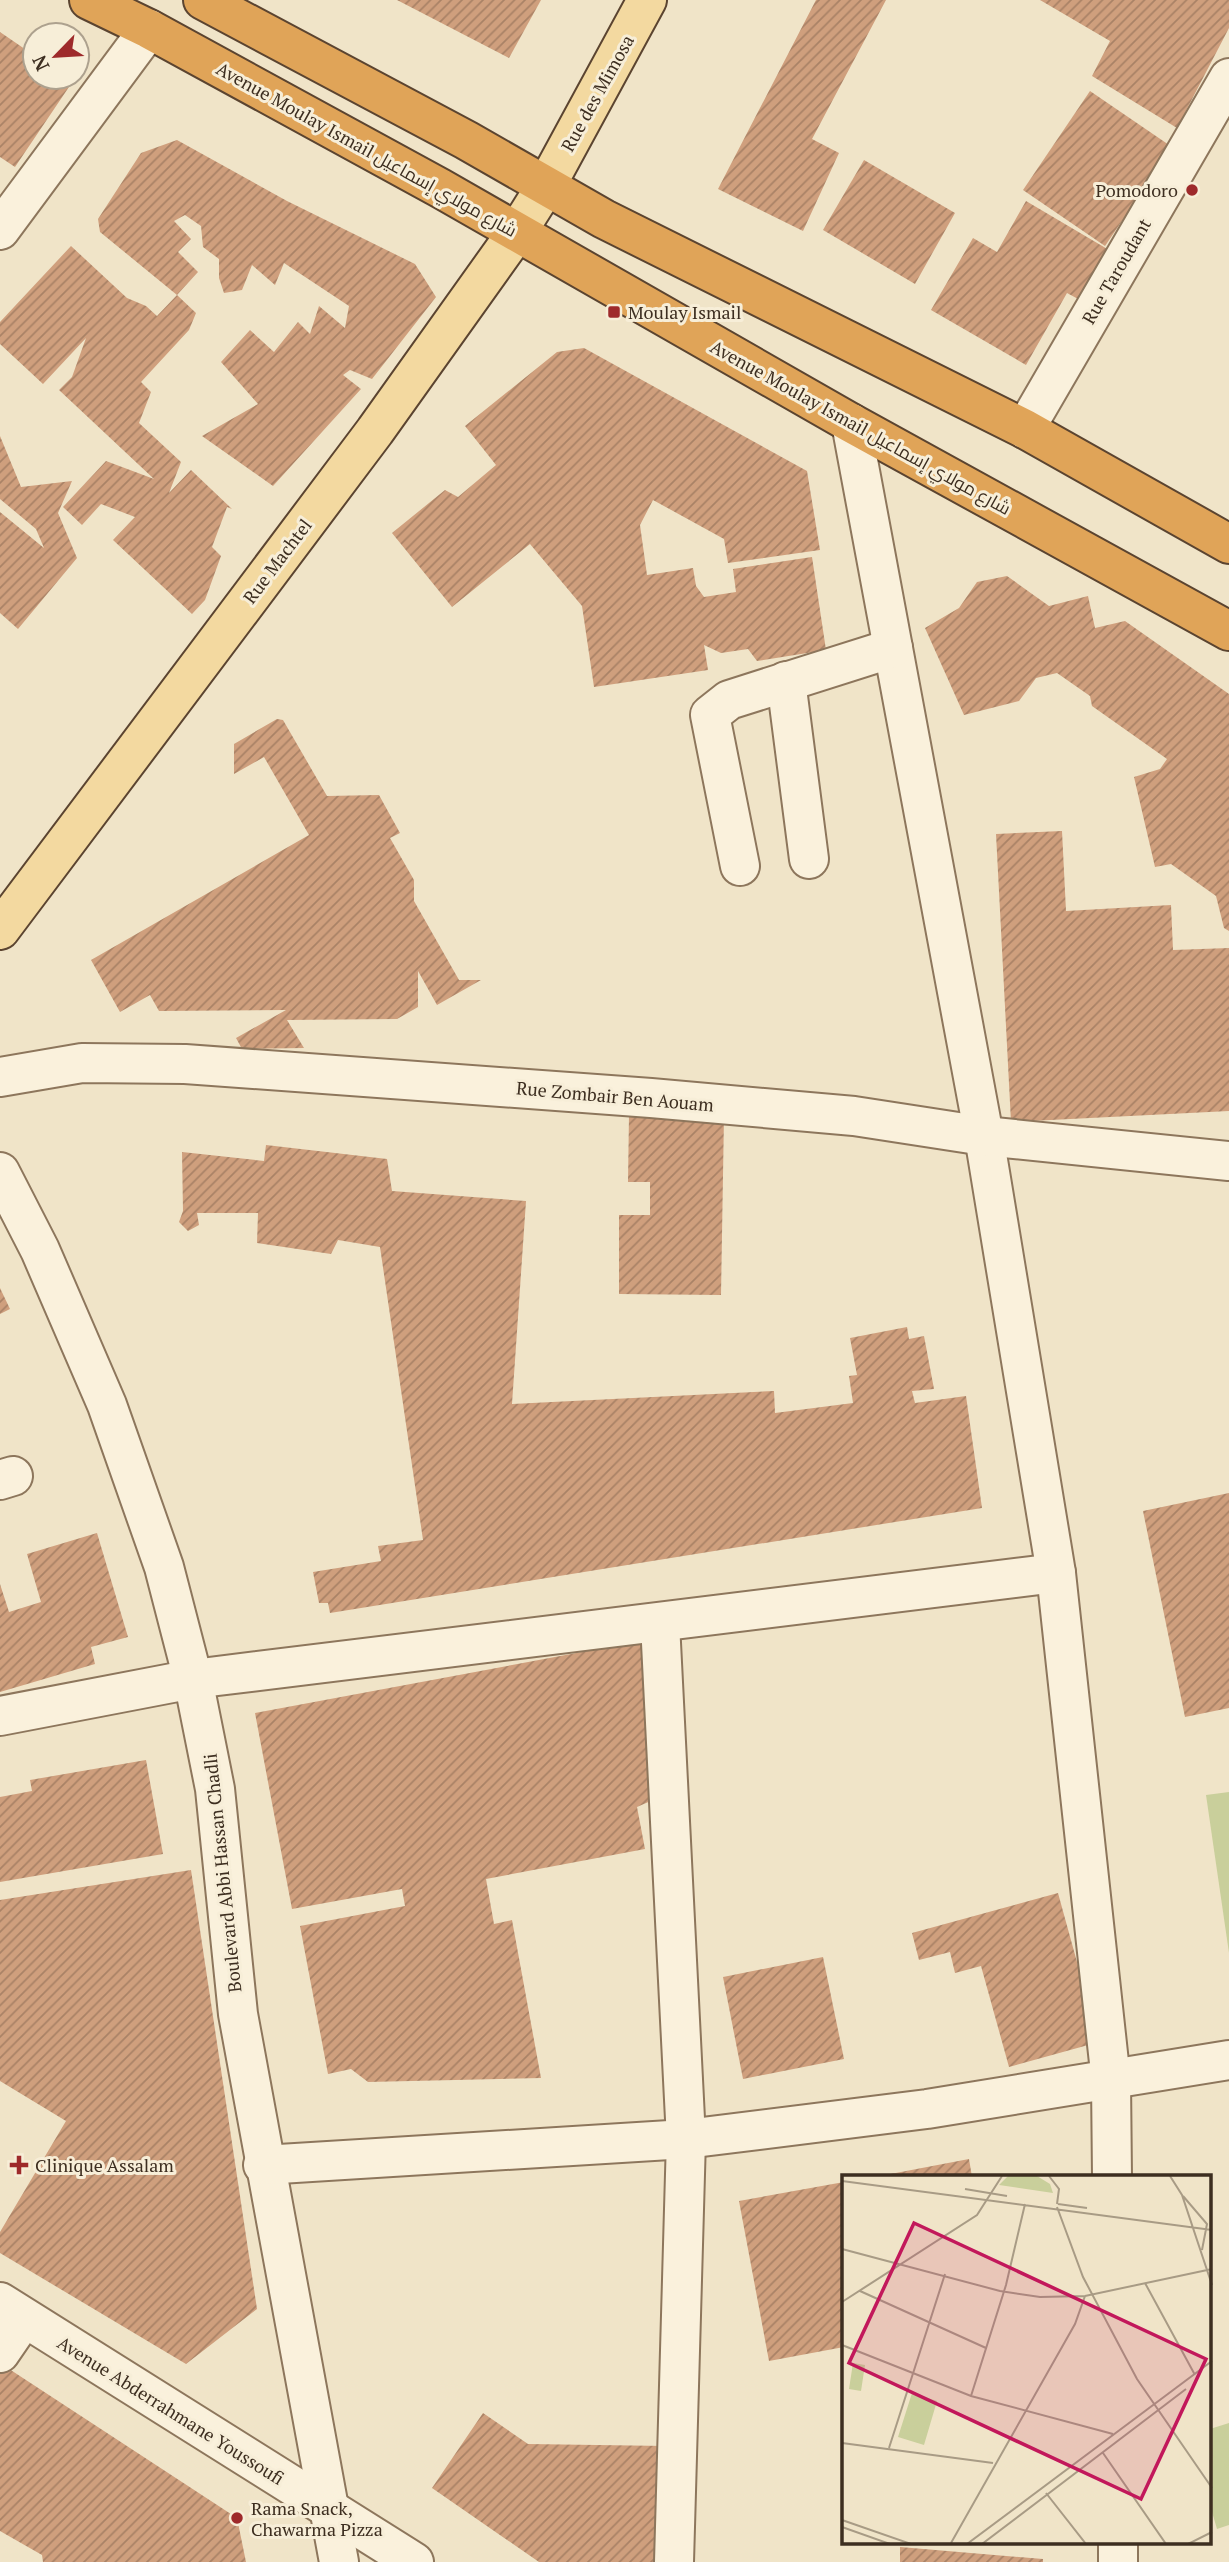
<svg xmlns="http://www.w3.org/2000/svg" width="1229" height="2562" viewBox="0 0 1229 2562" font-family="'PT Serif',Cairo,serif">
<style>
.park{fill:#c9cf9b}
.building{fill:url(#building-hatch)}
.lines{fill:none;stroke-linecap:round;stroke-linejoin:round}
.minor-casing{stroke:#8d765c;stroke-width:42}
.major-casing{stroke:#5b4430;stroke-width:42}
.highway-casing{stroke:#5b4430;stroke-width:42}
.minor{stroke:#faf1dc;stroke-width:38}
.major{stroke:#f3d9a0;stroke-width:38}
.highway{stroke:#e0a458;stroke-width:38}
.poi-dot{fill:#9e2a2b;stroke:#f7eed8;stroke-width:2.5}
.labels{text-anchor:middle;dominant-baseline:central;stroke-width:6;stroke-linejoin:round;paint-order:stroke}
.street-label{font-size:18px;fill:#3d2e20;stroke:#f7eed8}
.poi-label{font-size:18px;fill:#3d2e20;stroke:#f7eed8;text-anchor:start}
.inset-road{fill:none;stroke:#a89b85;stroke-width:2}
.view{fill:#c2185b;fill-opacity:0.15;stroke:#c2185b;stroke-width:3.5}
.inset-edge{fill:none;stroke:#3d2e20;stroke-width:3.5}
</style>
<defs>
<pattern id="building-hatch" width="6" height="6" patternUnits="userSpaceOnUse" patternTransform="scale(1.75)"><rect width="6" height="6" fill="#cf9f7d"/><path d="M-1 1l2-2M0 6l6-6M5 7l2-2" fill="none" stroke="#a98266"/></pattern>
</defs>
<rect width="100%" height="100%" fill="#f0e4c8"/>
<!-- park -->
<g class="park">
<path d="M1229,1792V1953L1206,1795Z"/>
<path d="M1229,2423V2525L1217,2529L1210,2505V2429Z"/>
</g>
<!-- building -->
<g class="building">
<path d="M397,0H541L509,58Z"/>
<path d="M816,0H886L812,139L839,153L803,231L718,189Z"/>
<path d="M1040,0H1229V28L1177,128L1092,76L1110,41Z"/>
<path d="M0,32L35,56V77H67L73,81L15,167L0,157Z"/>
<path d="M1090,91L1172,147L1105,246L1023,190Z"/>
<path d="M177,140L287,201L415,264L436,297L372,379L350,370L343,375L361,389L273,486L202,436L258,404L221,362L250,330L274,352L298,322L310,334L319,306L345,328L349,306L284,263L275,285L252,265L242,290L224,293L219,278V259L203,247L201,226L185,215L174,221L191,239L178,252L198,272L177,295L100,232L98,219L141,153Z"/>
<path d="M864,160L955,213L915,284L823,230Z"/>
<path d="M1026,201L1109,250L1080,300L1067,293L1026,365L931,310L973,238L997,252Z"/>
<path d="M71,246L127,298L146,306L157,316L177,295L196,313L189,330L141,382L151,392L139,423L181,462L169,493L191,470L232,509L227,507L212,547L221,556L205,600L192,614L113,540L135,517L101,504L82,525L63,507L106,461L154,479L59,390L72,377L86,338L43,384L0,344V322Z"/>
<path d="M584,348L807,471L820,550L728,563L724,539L653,500L640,525L647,575L693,568L696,586L704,597L736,592L733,569L812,557L826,650L757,661L748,649L721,653L704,645L708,670L594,687L582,606L530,544L452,607L392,533L445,490L458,497L496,465L465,426L557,352Z"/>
<path d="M0,436L21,487L72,481L58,513L77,558L18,629L0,613V512L44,548L36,529L0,499Z"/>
<path d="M1007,576L1049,606L1088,596L1095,628L1125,621L1229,694V931L1224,928L1216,896L1171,864L1155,867L1134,777L1160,769L1167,759L1092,706L1090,696L1057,673L1036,678L1019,701L964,715L925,628L959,608L977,582Z"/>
<path d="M277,719L283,720L327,796L379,795L400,833L390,838L414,880V901L459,980H481L437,1005L418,971V1007L397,1019L287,1020L304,1048L242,1049L236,1038L286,1010L159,1011L150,995L120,1012L91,960L309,835L264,757L234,774V744Z"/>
<path d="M1062,831L1066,911L1171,905L1173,950L1229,948V1111L1011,1122L996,834Z"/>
<path d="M629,1115L724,1116L721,1295L619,1294V1215H650V1182H628Z"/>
<path d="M266,1145L387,1159L392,1191L526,1201L512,1404L774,1391L775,1413L853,1403L849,1376L857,1375L850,1338L907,1327L909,1339L924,1336L934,1389L912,1391L915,1403L966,1396L982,1508L330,1613L328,1603H319L313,1572L381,1561L378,1546L423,1540L380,1247L338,1240L331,1254L257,1243L258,1213H197L199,1225L188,1231L179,1222L183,1211L182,1152L264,1161Z"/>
<path d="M0,1288L10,1309L0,1314Z"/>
<path d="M1229,1493V1708L1185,1717L1143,1511Z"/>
<path d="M97,1533L128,1637L91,1647L95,1664L0,1692V1584L9,1612L41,1602L27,1554Z"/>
<path d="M646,1640L662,1796L637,1807L645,1849L486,1879L494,1924L512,1920L541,2078L368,2082L351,2069L328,2074L300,1926L405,1906L402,1889L292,1909L255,1713Z"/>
<path d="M146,1760L163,1854L0,1882V1797L32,1791L30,1780Z"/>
<path d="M191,1870L257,2309L186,2364L0,2253V2232L66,2121L0,2081V1900Z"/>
<path d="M1058,1893L1099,2042L1009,2067L981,1966L955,1973L950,1952L919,1960L912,1933Z"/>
<path d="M823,1957L844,2059L743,2079L723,1977Z"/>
<path d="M969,2159L972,2177H880V2176Z"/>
<path d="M844,2182V2347L769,2361L739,2201Z"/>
<path d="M0,2363L237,2518L246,2562H43L42,2555L0,2531Z"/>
<path d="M483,2413L528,2444L666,2446L665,2562H539L432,2488Z"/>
<path d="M900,2547L1043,2559V2562H900Z"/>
</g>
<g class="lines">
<!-- minor casing -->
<g class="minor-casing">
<g id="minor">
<path d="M0,230L149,29"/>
<path d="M851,423L984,1136L1056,1573L1111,2081L1112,2177"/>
<path d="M1025,429L1229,78"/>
<path d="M786,681L809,859"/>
<path d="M740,866L710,715L729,700L893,648"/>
<path d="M0,1077L82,1063L185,1064L651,1098L854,1116L984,1136L1229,1161"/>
<path d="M0,1172L40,1250L107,1405L164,1567L193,1679L215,1789L238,2014L339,2562"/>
<path d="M0,1480L13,1476"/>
<path d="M660,1623L686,2139L674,2562"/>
<path d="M0,1716L193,1679L1056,1573"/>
<path d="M263,2165L686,2139L927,2109L1229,2060"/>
<path d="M0,2302L414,2562"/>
<path d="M0,2353L24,2318"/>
<path d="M1118,2543V2562"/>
</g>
</g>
<!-- major casing -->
<g class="major-casing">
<path id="major" d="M0,930L375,431L517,232L546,186L647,0"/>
</g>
<!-- highway casing -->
<g class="highway-casing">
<g id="highway">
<path d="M89,0L149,29L440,188L851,423L1229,631"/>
<path d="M203,0L466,140L604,219L1025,429L1229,544"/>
</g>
</g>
<!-- minor -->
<use href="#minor" class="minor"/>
<!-- major -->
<use href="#major" class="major"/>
<!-- highway -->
<use href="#highway" class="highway"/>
</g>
<!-- markers -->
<g class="poi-dot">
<circle cx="1192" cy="190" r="7"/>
<rect x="607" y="305" width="14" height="14" rx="3.5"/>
<path d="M15.5 2154.5h7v7h7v7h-7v7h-7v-7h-7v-7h7z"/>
<circle cx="237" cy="2518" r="7"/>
</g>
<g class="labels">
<!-- street labels -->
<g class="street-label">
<text transform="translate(597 93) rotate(-61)">Rue des Mimosa</text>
<text transform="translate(367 149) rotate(29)">Avenue Moulay Ismail شارع مولاي إسماعيل</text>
<text transform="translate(1116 271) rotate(-60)">Rue Taroudant</text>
<text transform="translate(861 427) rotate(29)">Avenue Moulay Ismail شارع مولاي إسماعيل</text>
<text transform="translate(277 561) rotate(-53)">Rue Machtel</text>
<text transform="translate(615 1096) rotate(5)">Rue Zombair Ben Aouam</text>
<text transform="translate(222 1873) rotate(-96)">Boulevard Abbi Hassan Chadli</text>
<text transform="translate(171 2410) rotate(32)">Avenue Abderrahmane Youssoufi</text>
</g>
<!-- poi labels -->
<g class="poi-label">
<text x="1178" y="190" text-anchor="end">Pomodoro</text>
<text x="628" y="312">Moulay Ismail</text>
<text x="35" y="2165">Clinique Assalam</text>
<text x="251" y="2508">Rama Snack,<tspan x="251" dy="21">Chawarma Pizza</tspan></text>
</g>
</g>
<!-- overview -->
<g transform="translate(842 2175)">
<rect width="369" height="369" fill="#f0e4c8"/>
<path d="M166,1H195L208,9L211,18L157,10ZM11,188L23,190L19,216L7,214ZM70,218L95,226L82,270L56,262Z" fill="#c9cf9b"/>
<path class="inset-road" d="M207,1L217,14L215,29M328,1L340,20L370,110M0,6L370,55M123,14L165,21M341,21L365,49L360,75M216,29L245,33M215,32L241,102L295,204L370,313M0,74L158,116L198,122L243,121L370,94M303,108L353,200M18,116L144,173M0,127L135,40L160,1M0,170L129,221L271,259M129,221L164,110L183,29M0,268L151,288M47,273L103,99M261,278L324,369M204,318L244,369M0,345L69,369M0,352L48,369M109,368L233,149L243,121M125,369L370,186M140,369L344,214M346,369L370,357"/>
<path class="view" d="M72,48L364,184L299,324L7,188Z"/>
<rect width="369" height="369" class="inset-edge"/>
</g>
<!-- north arrow -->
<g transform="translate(56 56) rotate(245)"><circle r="33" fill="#f7eed8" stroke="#ada18e" stroke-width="2"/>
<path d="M0-5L12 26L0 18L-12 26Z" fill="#9e2a2b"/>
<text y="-10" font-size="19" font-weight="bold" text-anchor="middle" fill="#3d2e20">N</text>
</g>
</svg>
